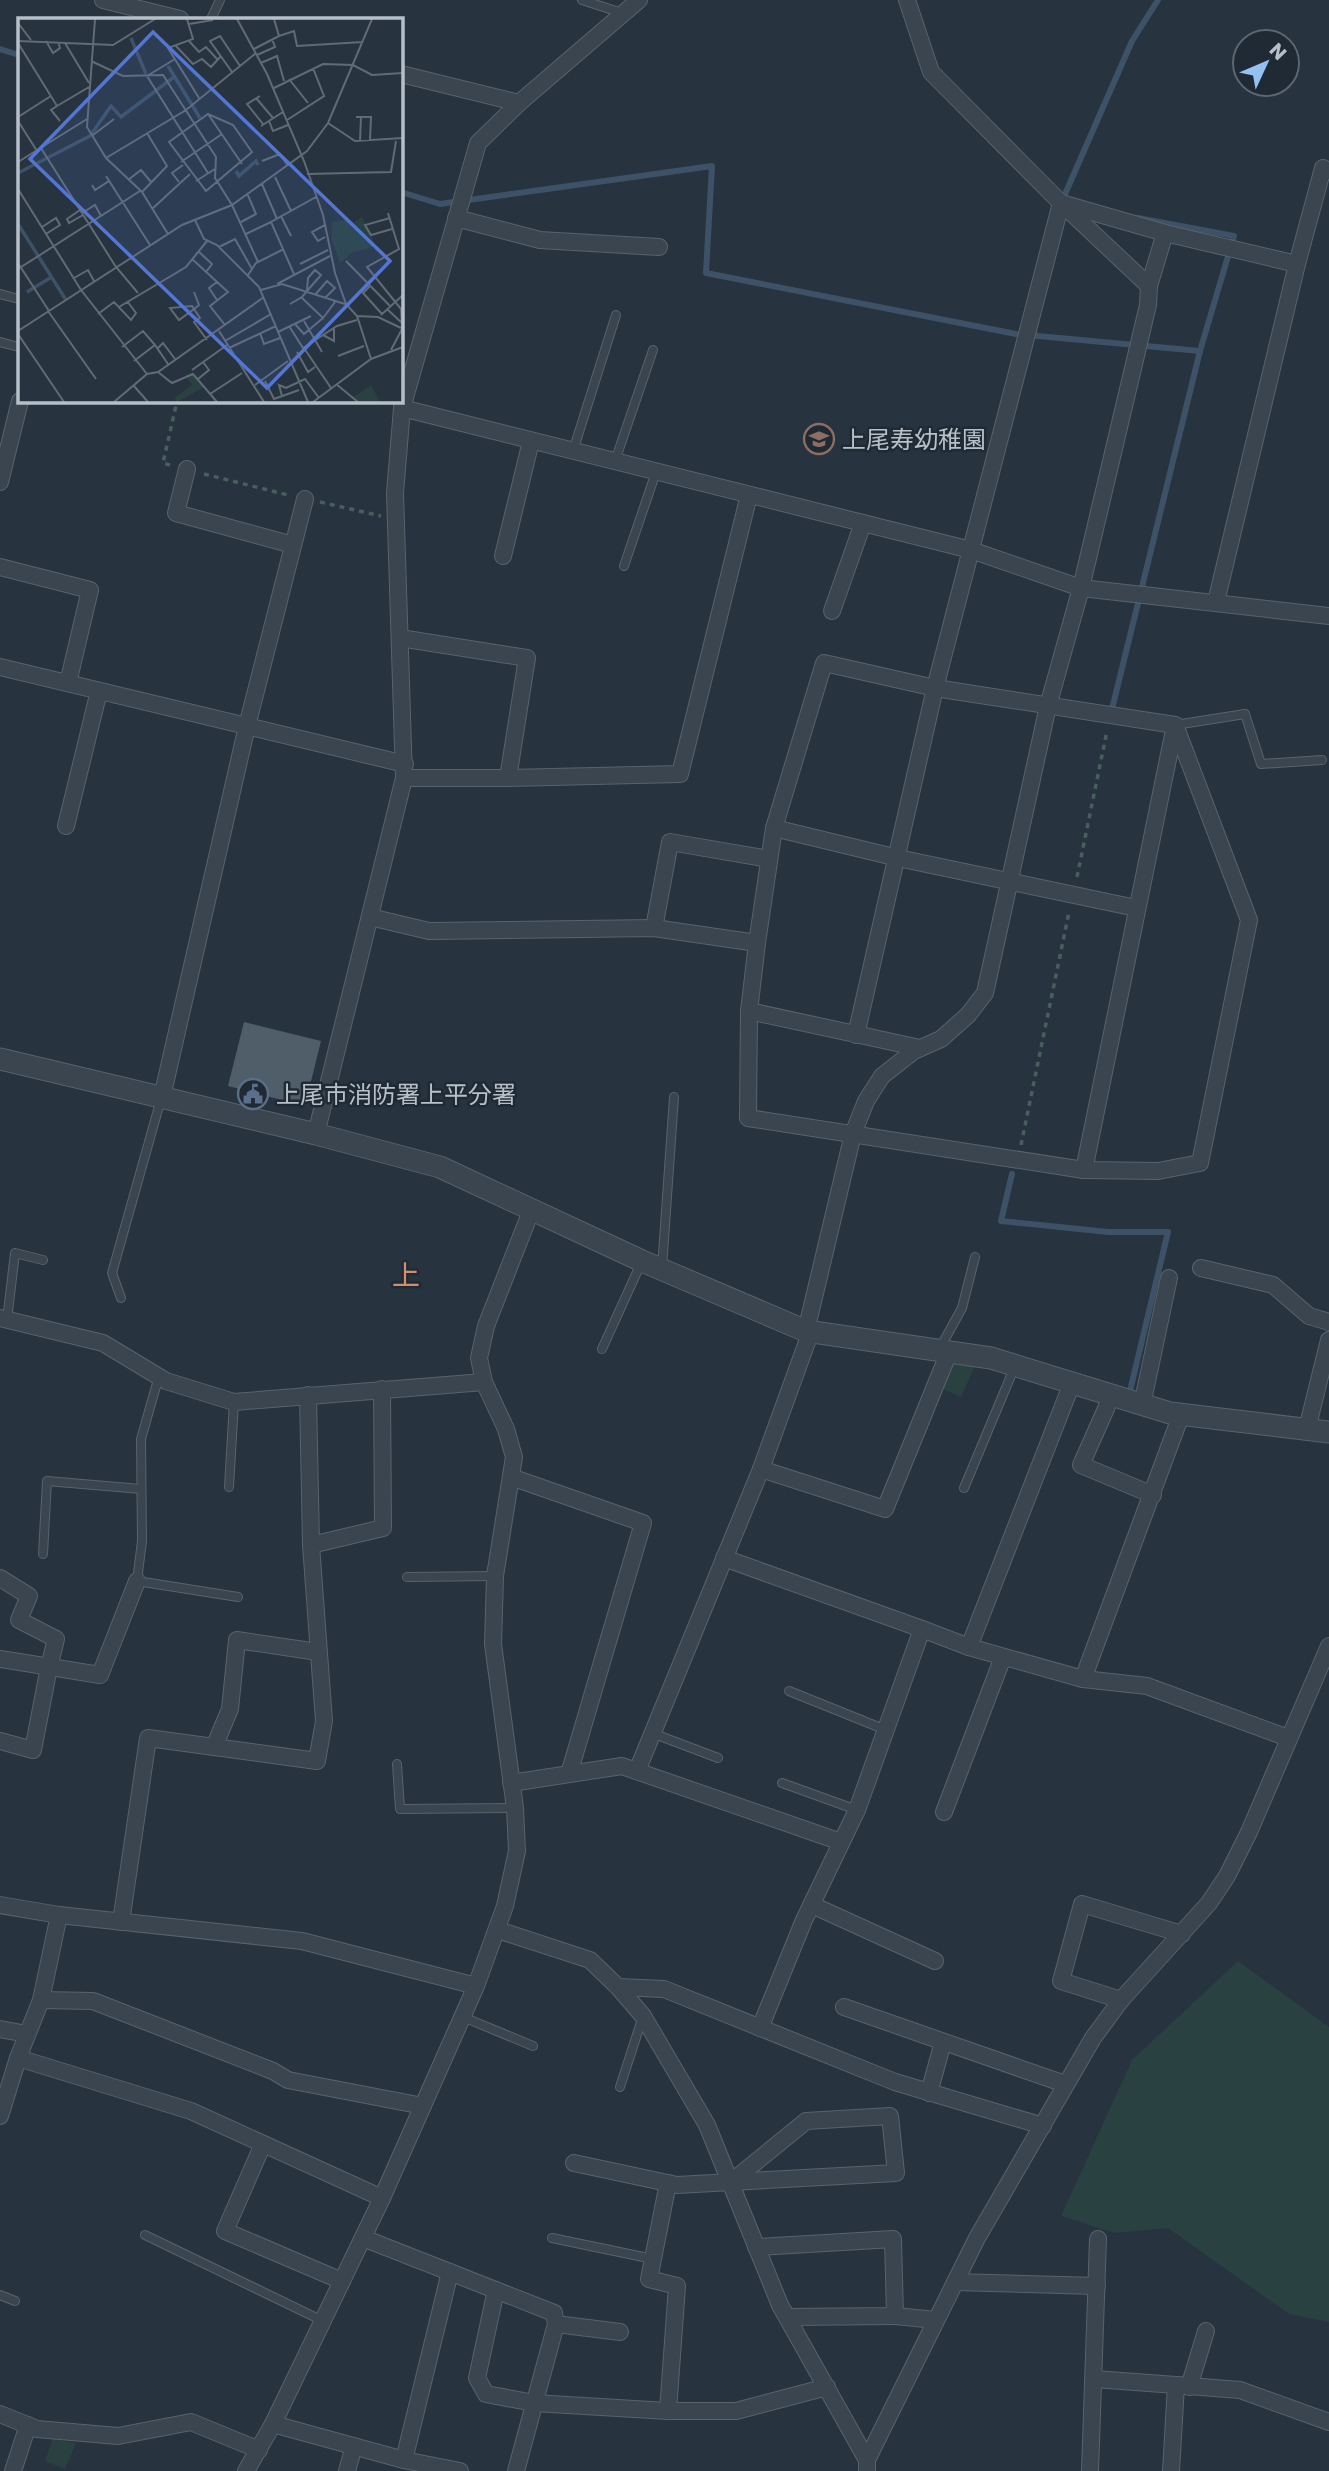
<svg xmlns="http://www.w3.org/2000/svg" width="1329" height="2471" viewBox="0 0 1329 2471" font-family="Poppins,'Noto Sans JP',sans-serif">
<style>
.green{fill:#2a4141}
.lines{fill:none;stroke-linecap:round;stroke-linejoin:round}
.stream{stroke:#3d5266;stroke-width:6}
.building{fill:#505e69}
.service-casing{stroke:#58636c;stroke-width:10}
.minor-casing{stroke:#58636c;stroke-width:18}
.tertiary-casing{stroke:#58636c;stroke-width:23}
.path{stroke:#495e5e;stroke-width:3.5;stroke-dasharray:5 5;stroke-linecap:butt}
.service{stroke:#3b454f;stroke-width:8}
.minor{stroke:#3b454f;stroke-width:16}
.tertiary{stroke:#3b454f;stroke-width:21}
.labels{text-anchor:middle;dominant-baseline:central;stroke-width:5;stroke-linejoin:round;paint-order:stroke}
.poi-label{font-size:24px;fill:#b7c0c9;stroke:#1f2a34;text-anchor:start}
.quarter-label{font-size:28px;fill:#d08e6c;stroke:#1f2a34}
.inset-river{fill:none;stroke:#3d5266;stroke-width:3.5}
.inset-road{fill:none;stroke:#616b76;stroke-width:2}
.view{fill:#5376d3;fill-opacity:0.15;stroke:#5376d3;stroke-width:3.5}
.inset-edge{fill:none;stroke:#b7c0c9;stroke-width:3.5}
</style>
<rect width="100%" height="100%" fill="#27333f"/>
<!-- green -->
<g class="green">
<path d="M949,1352L979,1356L961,1397L934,1385Z"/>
<path d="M1238,1961L1329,2027V2322L1289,2314L1168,2228L1115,2233L1061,2216L1132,2060Z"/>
<path d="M53,2439L76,2443L65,2469L45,2461Z"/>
</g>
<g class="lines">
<!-- stream -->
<g class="stream">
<path d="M0,49L19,55"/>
<path d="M401,192L440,204L712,166L706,273L1016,334L1200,351"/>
<path d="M1062,201L1132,41L1158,0"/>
<path d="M1111,713L1200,351L1234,236L1138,218"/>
<path d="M1012,1174L1001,1221L1108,1232H1168L1129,1395"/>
</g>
</g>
<!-- building -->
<path class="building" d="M244,1022L321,1041L305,1106L228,1086Z"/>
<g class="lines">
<!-- service casing -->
<g class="service-casing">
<g id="service">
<path d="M582,0L622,13"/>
<path d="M211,19L220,0"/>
<path d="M0,294L19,299"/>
<path d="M0,342L19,347"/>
<path d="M573,451L616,315"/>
<path d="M615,461L653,350"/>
<path d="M624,566L656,472"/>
<path d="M1175,725L1245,714L1261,764L1322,760"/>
<path d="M662,1268L674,1097"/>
<path d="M121,1298L112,1273L161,1099"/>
<path d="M7,1320L15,1253L43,1260"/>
<path d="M940,1348L962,1308L975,1257"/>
<path d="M602,1349L642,1261"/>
<path d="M159,1376L141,1439L142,1541L137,1581L238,1597"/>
<path d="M229,1487L234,1402"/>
<path d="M964,1488L1015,1366"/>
<path d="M43,1554L47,1481L141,1489"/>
<path d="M407,1577L495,1576"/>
<path d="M789,1691L886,1730"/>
<path d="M652,1733L718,1758"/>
<path d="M397,1764L400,1809L515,1808"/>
<path d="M782,1783L857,1810"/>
<path d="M463,2017L533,2046"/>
<path d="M620,2087L643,2016"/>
<path d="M145,2235L323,2321"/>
<path d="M552,2238L653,2259"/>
<path d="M0,2295L15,2301"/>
</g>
</g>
<!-- minor casing -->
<g class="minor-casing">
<g id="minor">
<path d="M103,0L180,19"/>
<path d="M401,74L519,103"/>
<path d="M456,218L540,240L659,247"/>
<path d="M1149,286L1165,233"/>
<path d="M402,408L971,550L1081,588L1329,616"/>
<path d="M187,469L176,513L293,545"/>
<path d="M0,482L20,401"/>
<path d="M503,556L531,441"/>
<path d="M0,567L90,590L68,683"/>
<path d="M1216,602L1297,264L1323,168L1329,171"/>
<path d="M832,611L863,523"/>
<path d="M400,638L527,658L508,778"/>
<path d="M824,663L935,688L1175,725L1249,920L1200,1163L1158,1171L1084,1170L748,1118L749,1011L757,943L774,828Z"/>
<path d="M0,667L405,764"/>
<path d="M404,778H508L680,774L749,495"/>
<path d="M66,826L99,691"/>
<path d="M774,828L898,858L1136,908"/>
<path d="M370,917L429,931L654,928L757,943"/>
<path d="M654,928L670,842L769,859"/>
<path d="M749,1011L920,1048"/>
<path d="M856,1035L935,688L1061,203L1165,233L1297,264"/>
<path d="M162,1097L247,726L305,499"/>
<path d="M316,1134L404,778L395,493L402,408L478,143L519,103L639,0"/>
<path d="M1084,1170L1175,725"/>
<path d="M1201,1268L1273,1285L1309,1316L1329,1322"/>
<path d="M0,1318L103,1343L166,1381L234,1402L484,1382"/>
<path d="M806,1331L853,1134L866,1101L882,1076L914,1051L941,1039L968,1015L985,993L1048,706L1081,588L1148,305L1149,286L1061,203L931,72L907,0"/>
<path d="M1112,1395L1081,1465L1153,1495"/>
<path d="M1142,1405L1169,1278"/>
<path d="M1307,1429L1329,1340"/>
<path d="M761,1469L885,1509L949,1352"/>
<path d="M511,1477L643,1523L569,1774"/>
<path d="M311,1545L383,1528L382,1389"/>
<path d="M724,1558L922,1629"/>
<path d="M0,1578L29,1596L19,1620L56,1639L49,1667L33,1750L0,1741"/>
<path d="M969,1647L1072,1383"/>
<path d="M0,1659L100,1675L137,1581"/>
<path d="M1083,1679L1181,1415"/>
<path d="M214,1747L230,1709L237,1640L318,1652"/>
<path d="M637,1771L761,1469L811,1331"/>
<path d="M511,1783L622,1766L841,1842"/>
<path d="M944,1812L1003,1657"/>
<path d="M0,1905L59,1915L302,1941L476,1986"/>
<path d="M812,1905L935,1961"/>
<path d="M121,1922L148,1738L317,1761L324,1721L311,1545L308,1395"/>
<path d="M498,1930L590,1960L618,1987L643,2016L707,2125L780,2305L867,2460"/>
<path d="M618,1987L664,1989L895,2082L1043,2126"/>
<path d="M41,2000L93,2001L273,2071L288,2080L423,2106"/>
<path d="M1121,2000L1061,1981L1082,1904L1182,1934"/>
<path d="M844,2007L1065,2084"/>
<path d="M760,2028L804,1920L857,1810L922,1629L969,1647L1083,1679L1147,1686L1288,1738"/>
<path d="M0,2029L27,2034"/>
<path d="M18,2058L191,2111L382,2198"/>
<path d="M929,2093L943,2042"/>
<path d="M0,2116L18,2058L41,2000L59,1915"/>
<path d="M263,2144L225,2231L342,2281"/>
<path d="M574,2163L677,2185L896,2173L890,2116L806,2121L730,2183"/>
<path d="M668,2183L649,2279L677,2286L668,2411H736L827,2387"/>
<path d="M363,2238L554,2313L556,2324L620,2332"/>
<path d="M756,2247L893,2239L895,2316L787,2317"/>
<path d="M450,2272L404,2460L460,2471"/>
<path d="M955,2282L1097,2286"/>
<path d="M496,2290L477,2378L486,2394L534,2403L668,2411"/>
<path d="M895,2316L936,2320"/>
<path d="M1094,2379L1176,2385"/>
<path d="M1189,2387L1206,2331"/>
<path d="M0,2414L37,2429L118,2436L191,2422L259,2450"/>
<path d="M273,2424L404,2460"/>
<path d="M13,2471L28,2425"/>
<path d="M246,2471L273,2424L382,2198L476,1986L505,1906L517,1851L515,1808L493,1644L495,1576L514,1457L506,1429L484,1382L479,1358L486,1326L531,1211"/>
<path d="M347,2471L354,2446"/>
<path d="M516,2471L556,2324"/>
<path d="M867,2471V2460L977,2238L1093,2038L1121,2000L1209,1903L1227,1876L1249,1832L1329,1646"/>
<path d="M1090,2471L1098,2239"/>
<path d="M1171,2471L1176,2385L1240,2390L1329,2422"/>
</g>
</g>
<!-- tertiary casing -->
<g class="tertiary-casing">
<path id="tertiary" d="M0,1059L316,1134L440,1167L642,1261L806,1331L991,1358L1170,1413L1329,1432"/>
</g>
<!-- path -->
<g class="path">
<path d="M170,465L163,463L177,401"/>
<path d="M204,474L288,495"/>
<path d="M320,502L381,516"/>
<path d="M1077,877L1107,731"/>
<path d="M1021,1145L1069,912"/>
</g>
<!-- service -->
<use href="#service" class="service"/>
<!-- minor -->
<use href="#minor" class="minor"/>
<!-- tertiary -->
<use href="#tertiary" class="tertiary"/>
</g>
<!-- icons -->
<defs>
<g id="school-ring" transform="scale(1.575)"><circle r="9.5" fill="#1f2a34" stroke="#8d6e63" stroke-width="1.5"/><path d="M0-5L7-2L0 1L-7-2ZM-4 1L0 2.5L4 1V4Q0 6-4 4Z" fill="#8d6e63"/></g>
<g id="civic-ring" transform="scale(1.575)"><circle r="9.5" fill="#1f2a34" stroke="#5c6f8a" stroke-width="1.5"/><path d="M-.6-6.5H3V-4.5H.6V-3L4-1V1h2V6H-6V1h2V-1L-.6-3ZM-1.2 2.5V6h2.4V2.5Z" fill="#5c6f8a"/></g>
</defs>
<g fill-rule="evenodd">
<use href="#school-ring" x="819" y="439"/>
<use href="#civic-ring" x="253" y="1094"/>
</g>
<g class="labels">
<!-- poi labels -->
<g class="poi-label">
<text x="842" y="439">上尾寿幼稚園</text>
<text x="276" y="1094">上尾市消防署上平分署</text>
</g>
<!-- quarter labels -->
<g class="quarter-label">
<text x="406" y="1275">上</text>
</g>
</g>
<!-- overview -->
<g transform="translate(18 18)">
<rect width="385" height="385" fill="#27333f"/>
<path d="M344,199L358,228L334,235L322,245L314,223V204L330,201L334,205ZM175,355L186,369L159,384L156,380L174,367L167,357ZM353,367L362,384H341L336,379Z" fill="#2a4141"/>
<path class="inset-river" d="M113,20L128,56M150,48L182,100M218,153L221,158L238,143L240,147M0,155L72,118L93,88L103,99L156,59M0,206L48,282M9,274L32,260"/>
<path class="inset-road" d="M77,1L69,109L88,140L124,174L150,216M169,1L175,21L150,30L181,80M219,1L249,56L286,143L305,197L317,255L328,286L339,298L353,341M256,1L261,18L276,13L279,28L345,24M0,5L13,22M171,6L195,2M0,23L95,27L137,1M28,23L35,35L42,30L40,24M171,23L181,34L188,29L199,41M0,25L39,88L71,69M47,25L71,65M157,27L175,46L184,41L193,49L203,38M236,31L261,18M239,37L257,29L254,21M157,41L129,58L190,155M73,43L105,58L145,57L198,139L197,160L214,187M243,45L259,38L266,63M214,54L192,23L202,18L222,48M271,61L290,85M256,70L305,46L335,47L354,57L385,55M242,78L229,86L245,106M238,80L255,100M39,88L33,92L42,103M190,96L215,107L234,134L188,173L151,124ZM190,96L224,146M0,99L33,78M338,99H353L352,122M269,102L306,78L295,50M0,103L19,133M251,103L255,113L270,107M310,105L337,123L385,120M243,108L265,94M75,117L96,101M342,123L343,99M23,130L98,249L120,275M88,140L168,92L238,35M244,143L262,136L270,148M0,144L69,101M163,144L204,116M289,156L373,154L378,123M88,158L132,227M257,159L273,193M110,162L123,152L133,164M178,163L197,151M161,164L154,155L165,147M244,166L259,201M74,167L77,172L91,163M0,171L63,272L129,356M124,174L149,148L129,115M214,187L240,244M134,191L172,156M62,192L49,201L51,205L65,197M64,195L77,187L83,198M370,195L381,231L349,249L383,291L384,311L373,332M263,198L273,218M372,200L347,207L353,217L374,211M177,202L186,221L199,227L241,269L290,384M223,204L238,196L229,175M307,207L294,214L300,223L307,219M24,209L38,200L42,207L28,216M228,216L253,204M201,229L217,221L234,251M180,233L194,246L188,254M174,241L210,274L192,288L207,307M328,243L372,288M0,245L31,293M282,246L310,232M0,251L122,173M276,256L253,204L298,179M230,257L238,245L266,231M56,260L70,252L76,263M259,266L312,238M352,268L345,275L364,296M243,272L264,266L327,286M176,274L181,287L176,291L161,302L152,290L174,288L182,300L176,304L189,322M297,277L309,263L317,270L307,280M283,279L305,300L317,284M199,282L191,270L199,264M272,286L284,279L289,273L303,257L297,252L290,260L289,273M101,289L168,249L189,223M369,291L385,306M30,293L78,361M80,296L96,284L113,302L118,295L109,283M363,297L385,277M339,298L360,299L383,310M286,303L304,334M277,306L286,316L305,300M271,308L285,330L319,308L339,302M0,313L164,207L214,187L289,133L310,105L354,1M201,313L246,384M260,314L293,298M242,315L246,326L262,320M0,316L46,384M305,317L316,323V309M207,323L253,296M104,329L125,313L137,327M140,330L145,325L157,341M211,330L258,308M286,330L313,370M279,334L290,354L297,349M320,338L346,328M116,343L137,327L150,346M174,352L209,327M140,354L154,365L175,356L199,384M180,361L191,352L185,344M247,363L256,381L281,372M318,366L340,384M237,367L270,343M116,368L130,384M192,376L224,355M264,378L261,367L268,370L287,361L301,380M96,384L129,356L140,354L246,279M295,384L353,341L385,329"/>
<path class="view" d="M135,14L372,243L249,370L12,141Z"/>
<rect width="385" height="385" class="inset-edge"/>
</g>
<!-- north arrow -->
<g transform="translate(1266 63) rotate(46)"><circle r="33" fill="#1f2a34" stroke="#5c6670" stroke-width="2"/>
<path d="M0-5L12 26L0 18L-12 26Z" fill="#93c1f2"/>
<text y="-10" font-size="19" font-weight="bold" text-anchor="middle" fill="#b7c0c9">N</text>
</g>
</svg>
